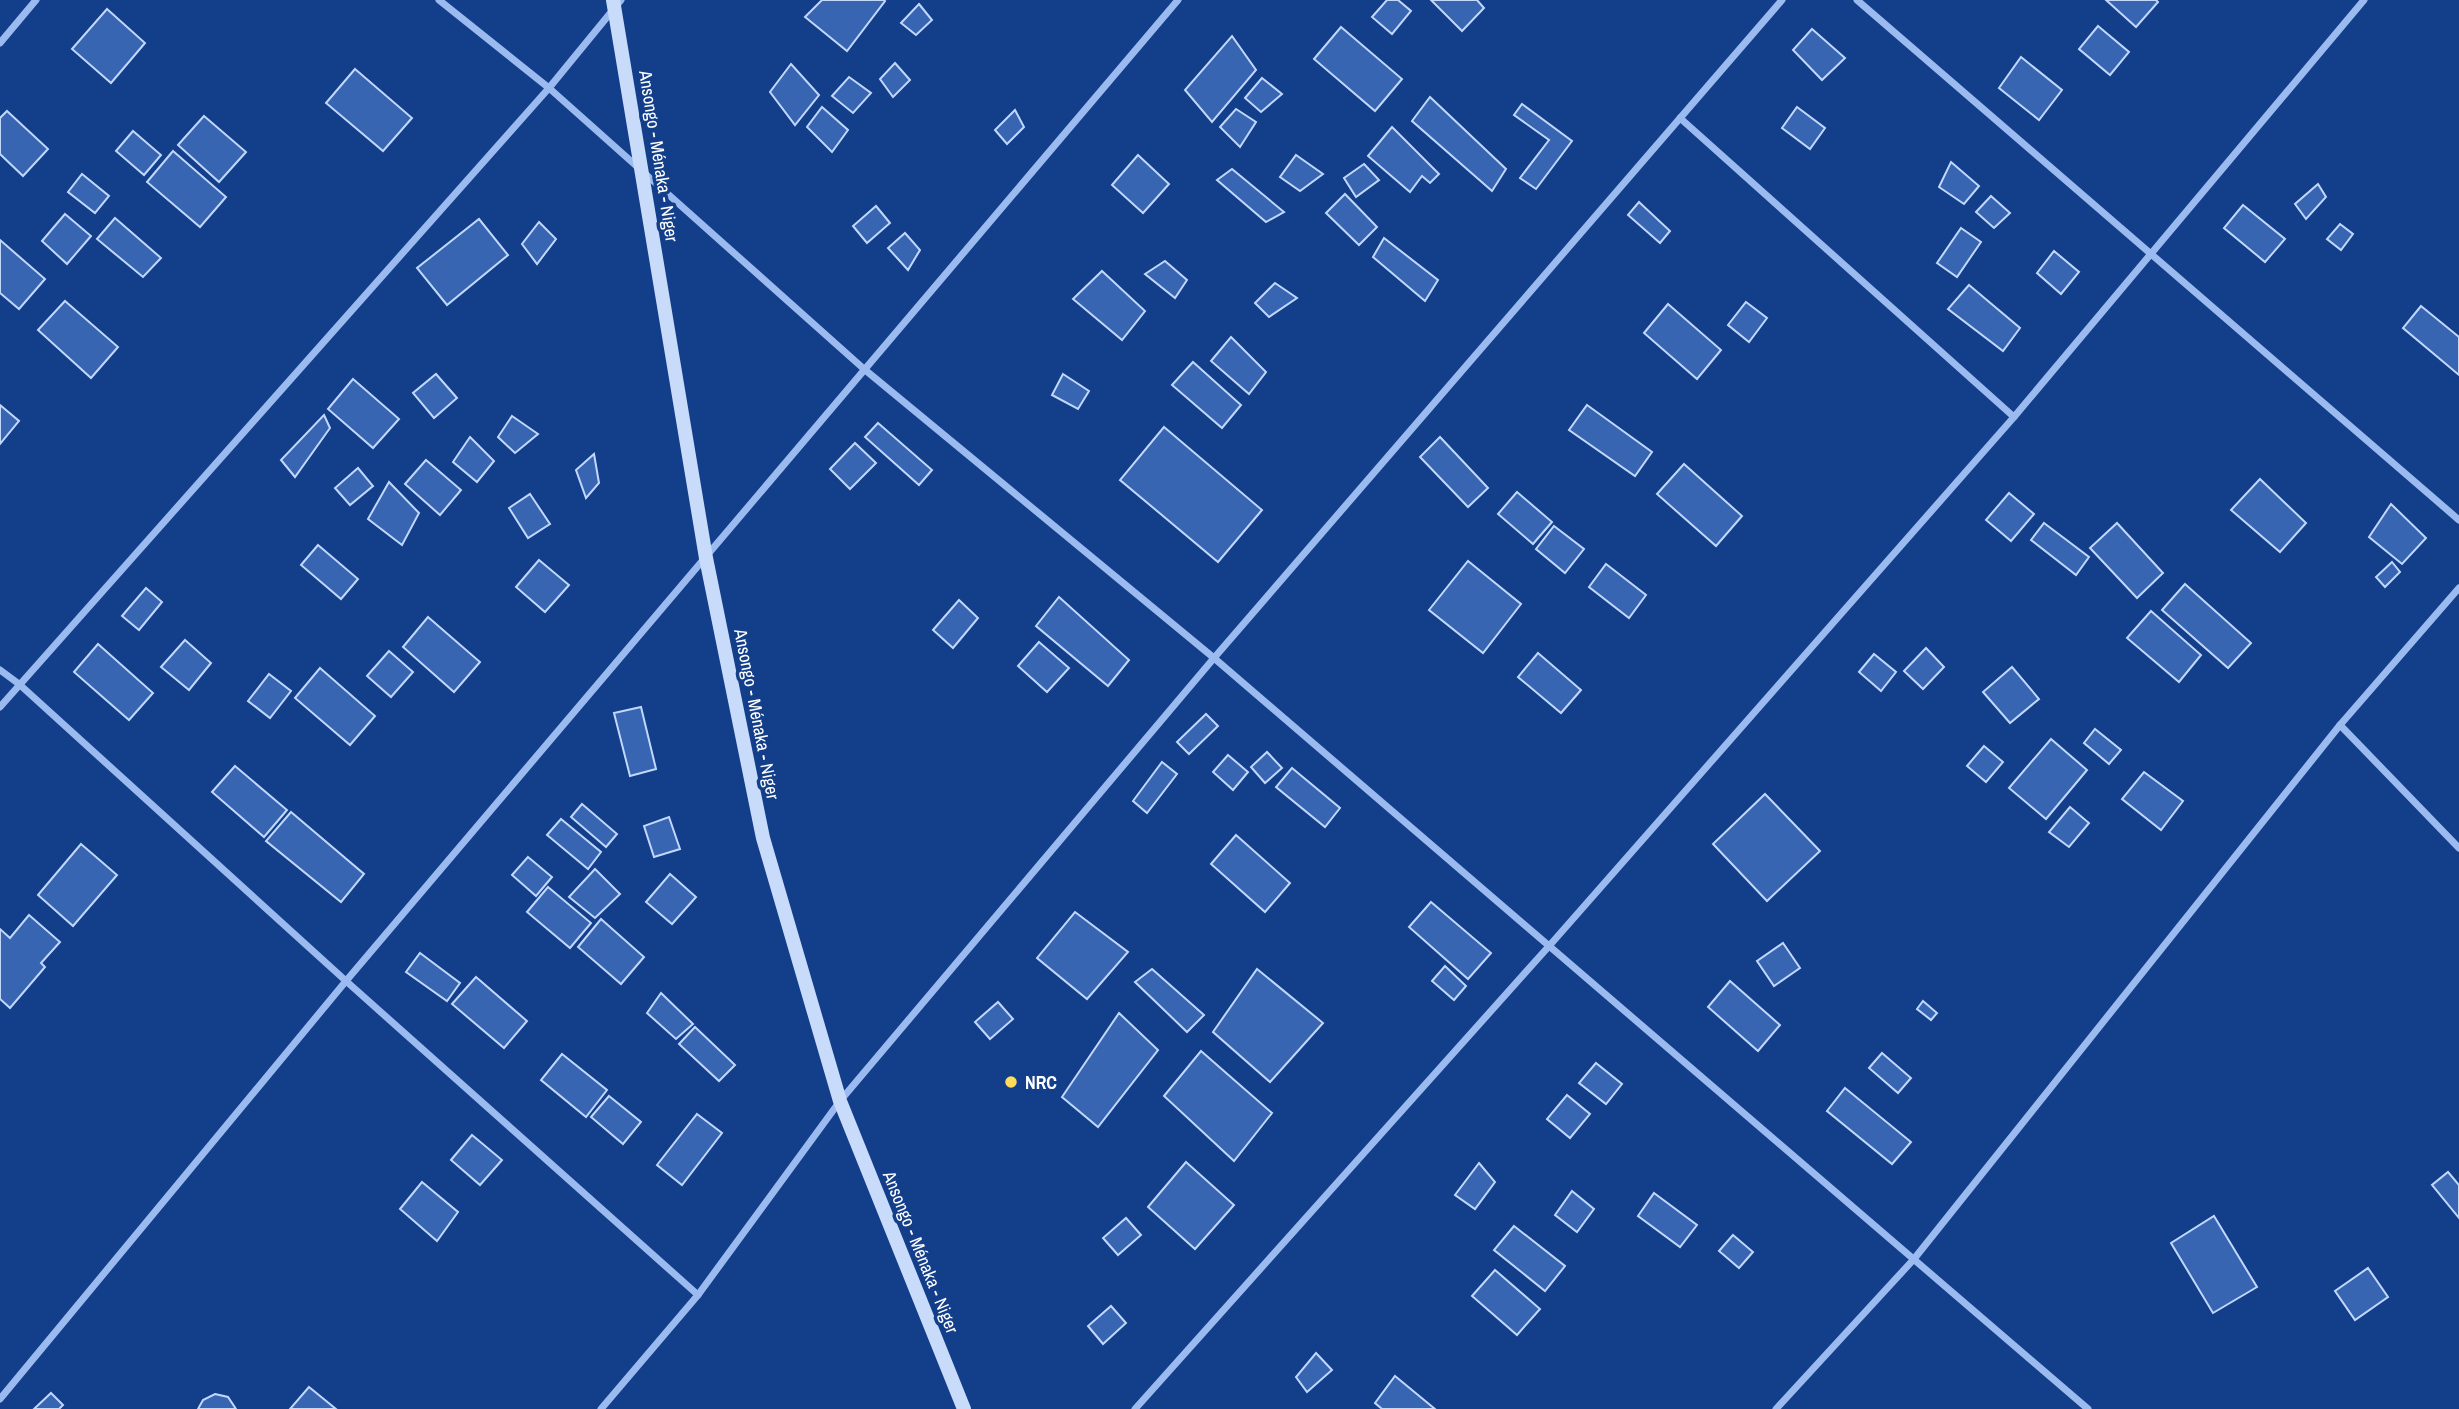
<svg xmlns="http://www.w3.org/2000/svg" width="2459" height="1409" viewBox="0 0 2459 1409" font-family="'Archivo Narrow',sans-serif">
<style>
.building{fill:#3765b2;stroke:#c1d7fc;stroke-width:2}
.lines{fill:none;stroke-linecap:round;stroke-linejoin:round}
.street{stroke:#9bbbf0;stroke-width:7}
.secondary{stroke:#c9dbfb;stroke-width:14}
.poi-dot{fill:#ffdc5a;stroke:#133e8a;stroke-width:2.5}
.labels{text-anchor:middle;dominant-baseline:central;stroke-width:7;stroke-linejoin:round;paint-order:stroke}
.street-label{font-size:18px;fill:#fff;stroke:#133e8a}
.poi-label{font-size:18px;font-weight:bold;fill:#fff;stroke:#133e8a;text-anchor:start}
</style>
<rect width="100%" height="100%" fill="#133e8a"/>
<!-- building -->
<g class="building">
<path d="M822,0H884L885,1L847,51L805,17Z"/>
<path d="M1387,0H1398L1411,11L1392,34L1372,17Z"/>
<path d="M1431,0H1477L1484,8L1462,31Z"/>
<path d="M2106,0H2156L2158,2L2136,27Z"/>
<path d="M919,4L932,20L916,35L901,23Z"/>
<path d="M107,9L145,43L111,83L72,49Z"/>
<path d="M2098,26L2129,52L2110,75L2079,49Z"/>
<path d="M1341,27L1402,79L1375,111L1314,59Z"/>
<path d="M1812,29L1845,58L1822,80L1793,50Z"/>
<path d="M1232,36L1256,70L1212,122L1185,90Z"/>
<path d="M2021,57L2062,90L2039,120L1999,88Z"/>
<path d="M895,63L910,80L893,97L880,79Z"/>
<path d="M791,64L819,95L795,125L770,92Z"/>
<path d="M355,69L412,118L383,151L326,103Z"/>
<path d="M849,77L871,93L853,113L832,96Z"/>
<path d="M1262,78L1282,94L1261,112L1245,98Z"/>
<path d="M1430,97L1506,169L1492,191L1412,121Z"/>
<path d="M1522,104L1572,141L1536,189L1520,178L1549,140L1514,115Z"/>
<path d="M822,107L848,130L832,152L807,127Z"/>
<path d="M1797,107L1825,128L1810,149L1782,128Z"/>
<path d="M1236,109L1256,122L1240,147L1220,127Z"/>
<path d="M1015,110L1024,127L1007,144L995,130Z"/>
<path d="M7,111L48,149L23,176L0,154V118Z"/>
<path d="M204,116L246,152L219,182L178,145Z"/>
<path d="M1392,127L1439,174L1430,183L1422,176L1410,192L1368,156Z"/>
<path d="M133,131L161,155L144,175L116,151Z"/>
<path d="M173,151L226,197L200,227L147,182Z"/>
<path d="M1138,155L1169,184L1143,213L1112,185Z"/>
<path d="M1296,155L1323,174L1300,191L1280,177Z"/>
<path d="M1951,162L1979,186L1964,204L1939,187Z"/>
<path d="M1364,164L1379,180L1356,197L1344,178Z"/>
<path d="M1232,169L1284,212L1266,222L1217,180Z"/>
<path d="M82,174L109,196L95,213L68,192Z"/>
<path d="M2318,184L2326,197L2306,219L2295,204Z"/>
<path d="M1345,194L1377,227L1359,245L1326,213Z"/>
<path d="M1991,196L2010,213L1994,228L1976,212Z"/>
<path d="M1639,202L1670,231L1660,243L1628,215Z"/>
<path d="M2243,205L2285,239L2265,262L2224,228Z"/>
<path d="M876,206L890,223L867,243L853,226Z"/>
<path d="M65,214L91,236L67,264L42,241Z"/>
<path d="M115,218L161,258L143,277L97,239Z"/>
<path d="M479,219L508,255L447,305L417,268Z"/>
<path d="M539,222L556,239L537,264L522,244Z"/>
<path d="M2340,224L2353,234L2341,250L2327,239Z"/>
<path d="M1961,228L1981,242L1957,277L1937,263Z"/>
<path d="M905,233L920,250L908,270L888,248Z"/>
<path d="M1384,238L1438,280L1425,301L1373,257Z"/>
<path d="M0,240L45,279L19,309L0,293Z"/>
<path d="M2054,251L2079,272L2061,294L2037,273Z"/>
<path d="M1165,261L1187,280L1175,298L1145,274Z"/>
<path d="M1102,271L1145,311L1122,340L1073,299Z"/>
<path d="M1275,283L1297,298L1269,317L1255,303Z"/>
<path d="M1969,285L2020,328L2003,351L1948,309Z"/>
<path d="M65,301L118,347L91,378L38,330Z"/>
<path d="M1746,302L1767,318L1749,342L1728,325Z"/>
<path d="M1668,304L1721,350L1697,379L1644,333Z"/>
<path d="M2421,306L2459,337V375L2403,328Z"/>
<path d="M1231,337L1266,372L1249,394L1211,361Z"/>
<path d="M1193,362L1241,405L1222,428L1172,385Z"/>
<path d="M436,374L457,398L434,418L413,393Z"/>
<path d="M1063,374L1089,391L1078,409L1052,395Z"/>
<path d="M353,379L399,419L373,448L328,409Z"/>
<path d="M0,405L19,421L0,444Z"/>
<path d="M1587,405L1652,452L1635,476L1569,430Z"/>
<path d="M324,415L330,428L295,477L281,460Z"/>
<path d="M512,416L538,434L515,453L498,437Z"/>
<path d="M878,423L932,470L919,485L865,437Z"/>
<path d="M1164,427L1262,510L1218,562L1120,480Z"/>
<path d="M470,437L494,461L477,482L453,462Z"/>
<path d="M1440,437L1488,488L1468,507L1420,457Z"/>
<path d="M855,443L876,463L850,489L830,469Z"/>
<path d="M594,454L599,483L586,498L576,470Z"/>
<path d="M426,460L461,490L440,515L405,484Z"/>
<path d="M1684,464L1742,516L1716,546L1657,494Z"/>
<path d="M358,468L373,486L350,505L335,488Z"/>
<path d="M2260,479L2306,523L2280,552L2231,510Z"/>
<path d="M389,482L419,513L402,545L368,519Z"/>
<path d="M1517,492L1552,522L1533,544L1498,514Z"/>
<path d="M2009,493L2034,514L2011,541L1986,520Z"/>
<path d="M530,494L550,524L528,538L509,508Z"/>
<path d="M2391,504L2426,538L2402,564L2369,537Z"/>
<path d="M2044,523L2089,557L2076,575L2031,540Z"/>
<path d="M2117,523L2163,573L2137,598L2090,548Z"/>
<path d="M1554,526L1584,549L1565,573L1536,549Z"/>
<path d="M318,545L358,579L341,599L301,565Z"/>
<path d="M539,560L569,585L545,612L516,587Z"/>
<path d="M1468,561L1521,604L1483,653L1429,610Z"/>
<path d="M2392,562L2400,572L2385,587L2376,577Z"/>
<path d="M1606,564L1646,595L1629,618L1589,587Z"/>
<path d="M2185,584L2251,643L2228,668L2162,610Z"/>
<path d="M146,588L162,602L139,630L122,616Z"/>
<path d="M1059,597L1129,660L1108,686L1036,626Z"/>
<path d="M959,600L978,618L953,648L933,630Z"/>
<path d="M2151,611L2201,655L2179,682L2127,638Z"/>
<path d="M428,617L480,662L454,692L403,647Z"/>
<path d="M185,640L211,663L189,690L161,667Z"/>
<path d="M1039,642L1069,668L1047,692L1018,666Z"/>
<path d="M98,644L153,693L129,720L74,672Z"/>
<path d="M1926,648L1944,667L1923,689L1904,671Z"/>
<path d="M389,651L413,672L391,697L367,676Z"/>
<path d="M1538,653L1581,690L1561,713L1518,677Z"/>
<path d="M1874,654L1896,672L1881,691L1859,672Z"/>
<path d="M2012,667L2039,699L2010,723L1983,692Z"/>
<path d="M320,668L375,716L350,745L295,698Z"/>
<path d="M269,674L291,691L270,718L248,701Z"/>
<path d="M641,707L656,769L630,776L614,713Z"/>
<path d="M1206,714L1218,726L1189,754L1177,742Z"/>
<path d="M2095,729L2121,750L2109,764L2084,743Z"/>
<path d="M2051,739L2087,770L2046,819L2009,788Z"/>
<path d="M1984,746L2003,762L1986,782L1967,766Z"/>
<path d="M1267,752L1282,768L1265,783L1251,767Z"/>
<path d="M1228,755L1248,772L1233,790L1213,772Z"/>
<path d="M1162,762L1177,774L1147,813L1133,801Z"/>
<path d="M235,766L287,810L264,837L212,792Z"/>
<path d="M1292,768L1340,808L1325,827L1276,787Z"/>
<path d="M2144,772L2183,801L2161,830L2122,799Z"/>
<path d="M1765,794L1820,851L1767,901L1713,844Z"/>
<path d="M582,804L617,834L606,847L571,817Z"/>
<path d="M2070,807L2089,823L2069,847L2049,832Z"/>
<path d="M291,812L364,874L341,902L266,841Z"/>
<path d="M669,817L680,849L654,857L644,826Z"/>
<path d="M561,819L601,852L588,869L547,835Z"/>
<path d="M1236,835L1290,883L1265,912L1211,864Z"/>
<path d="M81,844L117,875L73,926L38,895Z"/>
<path d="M528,857L552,877L536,896L512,875Z"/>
<path d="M595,869L620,894L595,918L569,897Z"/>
<path d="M670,874L696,897L672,924L646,902Z"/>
<path d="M548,887L591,923L570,948L527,912Z"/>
<path d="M1431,902L1491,953L1468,979L1409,927Z"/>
<path d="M1075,912L1128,952L1087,999L1037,958Z"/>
<path d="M29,915L60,942L41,963L45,967L10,1008L0,999V929L10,938Z"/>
<path d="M601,919L644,957L621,984L578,947Z"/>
<path d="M1783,943L1800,968L1774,986L1757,961Z"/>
<path d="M420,953L460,983L447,1001L406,972Z"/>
<path d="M1445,966L1466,986L1454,1000L1432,981Z"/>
<path d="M1152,969L1204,1015L1187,1032L1135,982Z"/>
<path d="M1257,969L1323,1023L1270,1082L1213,1032Z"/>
<path d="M476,977L527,1021L504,1048L452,1004Z"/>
<path d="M1730,981L1780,1025L1758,1051L1708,1007Z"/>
<path d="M661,993L693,1024L676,1039L647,1013Z"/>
<path d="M1923,1001L1937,1013L1931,1020L1917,1009Z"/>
<path d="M998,1002L1013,1019L990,1039L975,1022Z"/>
<path d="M1119,1013L1158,1050L1098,1127L1062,1097Z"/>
<path d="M695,1027L735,1065L719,1081L679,1044Z"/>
<path d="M1201,1051L1272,1113L1234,1161L1164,1096Z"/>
<path d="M1882,1053L1911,1078L1898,1093L1869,1068Z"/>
<path d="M562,1054L607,1090L586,1117L541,1080Z"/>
<path d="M1596,1063L1622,1084L1606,1104L1579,1083Z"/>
<path d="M1845,1088L1911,1142L1892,1164L1827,1111Z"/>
<path d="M1567,1095L1590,1114L1570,1138L1547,1119Z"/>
<path d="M609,1096L641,1122L623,1144L591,1117Z"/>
<path d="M697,1114L722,1133L682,1185L657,1165Z"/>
<path d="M472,1135L502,1160L480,1185L451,1160Z"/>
<path d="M1186,1162L1234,1205L1195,1249L1148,1207Z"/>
<path d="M1479,1163L1495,1182L1475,1209L1455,1195Z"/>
<path d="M2448,1172L2459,1185V1218L2432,1185Z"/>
<path d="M422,1182L458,1212L437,1241L400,1209Z"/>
<path d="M1572,1191L1594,1209L1577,1232L1555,1215Z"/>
<path d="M1654,1193L1697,1225L1680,1247L1638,1216Z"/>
<path d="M2214,1216L2257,1287L2213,1313L2171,1243Z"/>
<path d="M1126,1218L1141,1235L1118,1255L1103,1238Z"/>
<path d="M1514,1226L1565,1266L1545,1291L1494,1250Z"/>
<path d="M1733,1235L1753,1252L1739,1268L1719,1251Z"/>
<path d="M2368,1268L2388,1297L2355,1320L2335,1291Z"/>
<path d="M1495,1270L1540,1309L1517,1335L1472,1296Z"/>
<path d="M1111,1306L1126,1323L1103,1344L1088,1326Z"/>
<path d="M1316,1353L1332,1370L1307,1392L1296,1377Z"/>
<path d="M1395,1376L1435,1409H1382L1375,1403Z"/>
<path d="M309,1387L336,1409H290Z"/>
<path d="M51,1393L63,1405L59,1409H34Z"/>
<path d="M215,1394L228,1397L236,1409H198L203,1400Z"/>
</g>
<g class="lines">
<!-- street -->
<g class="street">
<path d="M439,0L549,88L864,369L1214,658L2088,1409"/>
<path d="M1857,0L2459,520"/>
<path d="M0,43L36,0"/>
<path d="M1680,118L2014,417"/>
<path d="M0,670L19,684L346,981L698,1295"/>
<path d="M0,707L549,88L621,0"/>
<path d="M2340,725L2459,848"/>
<path d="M0,1399L346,981L1178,0"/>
<path d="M601,1409L698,1295L840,1101L1214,658L1782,0"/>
<path d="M1135,1409L1550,945L2014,417L2364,0"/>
<path d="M1776,1409L1914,1259L2340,725L2459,588"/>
</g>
<!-- secondary -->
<path class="secondary" d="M613,0L706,558L763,838L840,1101L964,1409"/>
</g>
<!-- markers -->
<circle class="poi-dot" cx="1011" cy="1082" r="7"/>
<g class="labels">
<!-- street labels -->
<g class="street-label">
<text transform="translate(659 156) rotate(81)">Ansongo - Ménaka - Niger</text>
<text transform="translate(757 714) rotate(79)">Ansongo - Ménaka - Niger</text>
<text transform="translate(921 1252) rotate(68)">Ansongo - Ménaka - Niger</text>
</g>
<!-- poi labels -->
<g class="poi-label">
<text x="1025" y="1082">NRC</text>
</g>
</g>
</svg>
